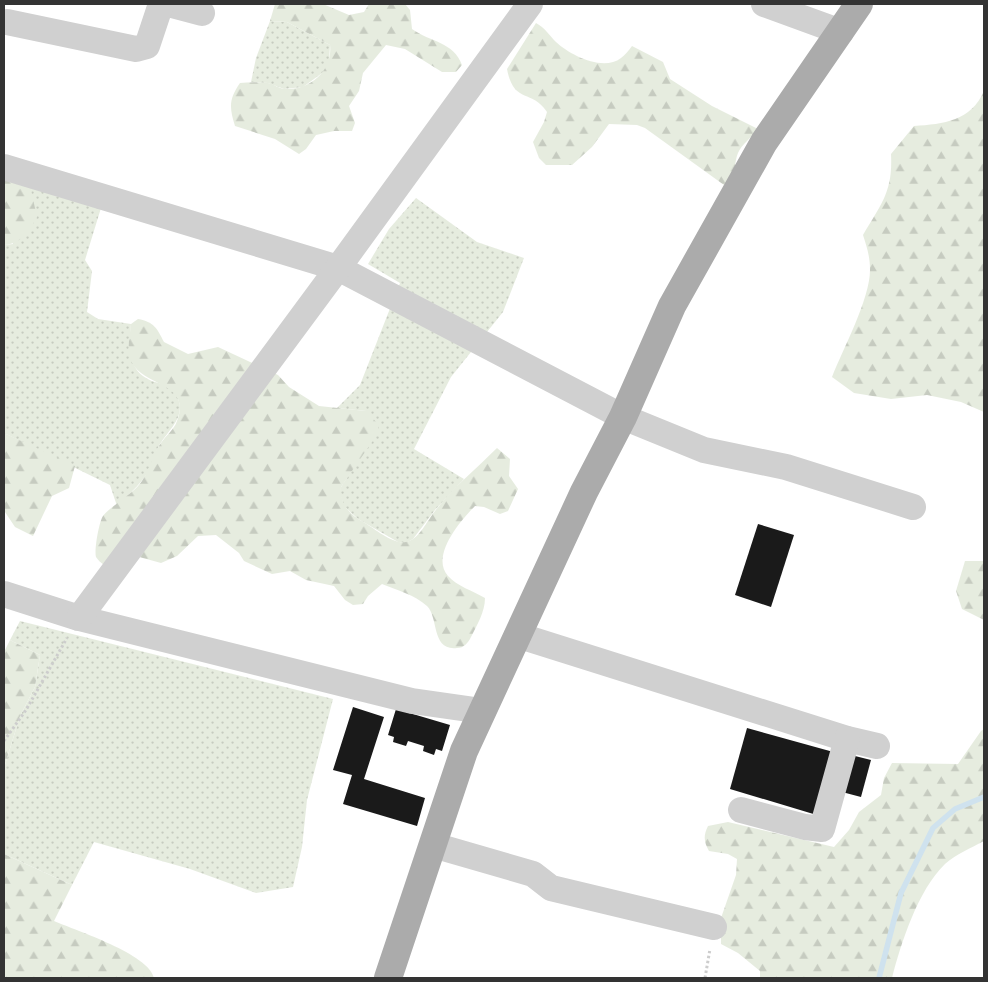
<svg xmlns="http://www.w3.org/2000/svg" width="988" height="982" viewBox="0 0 988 982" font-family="'Fira Sans Condensed',sans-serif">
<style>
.grass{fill:url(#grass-dots)}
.forest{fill:url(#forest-firs)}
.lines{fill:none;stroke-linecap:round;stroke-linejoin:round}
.stream{stroke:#cfe2ee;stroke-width:5.5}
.building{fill:#1a1a1a}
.path{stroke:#cdcdcd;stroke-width:3;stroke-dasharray:2.5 2.5;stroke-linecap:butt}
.minor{stroke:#d0d0d0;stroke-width:26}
.major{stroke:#ababab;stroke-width:28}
</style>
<defs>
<pattern id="grass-dots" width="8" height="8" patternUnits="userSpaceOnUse" patternTransform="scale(1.25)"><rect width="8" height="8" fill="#e6ecdf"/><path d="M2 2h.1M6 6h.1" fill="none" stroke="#c6cbc0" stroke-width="1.8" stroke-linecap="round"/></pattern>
<pattern id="forest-firs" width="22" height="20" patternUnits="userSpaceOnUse" patternTransform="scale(1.25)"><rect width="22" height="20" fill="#e6ecdf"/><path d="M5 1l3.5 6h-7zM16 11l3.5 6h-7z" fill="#c6cbc0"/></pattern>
</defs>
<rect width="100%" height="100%" fill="#fff"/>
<!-- grass -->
<g class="grass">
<path d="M270,21L287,22L330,45L329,63L325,71L303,87L284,89L268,83L251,82L256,58Z"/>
<path d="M30,186L101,208L85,260L92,271L87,312L98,319L131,324C129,348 127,373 155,382C162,384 170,386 175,393C189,414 170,428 160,444C155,452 155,461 150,469C141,484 129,494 117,506L110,485L4,433V245L13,244Z"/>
<path d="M416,198L477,242L524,258L503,312L451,377L414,449L464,479L435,510L413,539L406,543L398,542L358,519L344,506L341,497V487L352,470L366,411L337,408L360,385L400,283L368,264L389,229Z"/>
<path d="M20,621L333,699L307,800L302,847L293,887L256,893L190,869L94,842L72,885L4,854V768L20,716L35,687L40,655L10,640Z"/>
</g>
<!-- forest -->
<g class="forest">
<path d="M275,4H323L349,15L364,12L369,4H405L410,10L412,29C430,42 454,42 462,65L456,72H442L405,49L386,45L363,73L359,91L349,106L355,123L352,131H334L316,135L306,149L299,154L275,139L235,126C229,107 229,99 240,83C249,82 259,82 268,83C274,84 279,89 286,89C311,90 333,70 330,45L287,22L270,21Z"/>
<path d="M536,23C545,28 549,35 556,42C570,55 603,72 621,58C625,55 629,50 632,46L663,62L670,79L712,106L758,129C753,136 741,145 738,153C733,166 738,173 724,185L645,128L637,125L609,124L592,147L572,165H546L539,158L533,142L544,122L547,112C531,88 514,105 507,69Z"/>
<path d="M984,91V412L961,402L927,395L891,399L854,393L832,377C843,349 870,299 870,270C870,257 867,247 863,235C881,204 893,192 891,154L914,126C944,124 971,121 984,91Z"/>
<path d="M4,179L30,186L37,217C29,231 21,244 4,245Z"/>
<path d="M138,319C154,322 157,328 164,342L188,354L218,347L278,375L289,387L319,406L366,411L379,425L376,436L341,487C340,505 350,515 365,523C375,529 394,545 406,542C418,540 426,523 432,515C450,490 475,470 497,448L510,459L509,476L518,489L508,511L500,514L484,507L475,506C461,520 430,556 448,576C457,586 473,591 485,598C485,612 477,625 471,637C468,643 464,648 457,648C431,651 439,618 427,606C415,595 397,590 382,584L368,596L363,604L353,605L345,600L334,586L306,580L290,571L272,574L244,561L239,553L216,535L198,536L177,556L161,563L114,550L104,565C101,563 98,560 96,557C94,550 99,522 103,516C110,507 129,496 138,486C150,473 151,456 161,443C166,435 174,430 177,421C193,380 139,388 130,358C127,348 130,335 131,324Z"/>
<path d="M4,433L75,466L69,488L52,496L33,536L15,527L5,512Z"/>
<path d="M965,561H984V620L962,609L956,591Z"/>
<path d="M10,640L40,655L35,687L20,716L4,768V652Z"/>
<path d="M984,729V841C971,848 956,854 945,864C918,890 901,943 892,978H760V971L738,953L721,944V918L736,875L737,859L728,854L709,851C704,842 703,836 708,826L728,822L834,847L849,830L859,812L881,795L884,778L892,763L958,764L981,731Z"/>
<path d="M4,854L72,885L54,921C77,931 149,954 154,978H4Z"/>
</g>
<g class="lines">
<!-- stream -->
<path class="stream" d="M879,978L901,893L933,828L955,809L984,797"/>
</g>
<!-- building -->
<g class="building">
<path d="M758,524L794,535L771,607L735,595Z"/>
<path d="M353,707L384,717L364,779L425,798L417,826L343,804L352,775L333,770Z"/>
<path d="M396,709L450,725L442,751L436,749L434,755L423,751L424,746L408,741L406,746L393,742L394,737L388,735Z"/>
<path d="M747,728L837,753L820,816L730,789Z"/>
<path d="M851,755L871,760L861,797L842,792Z"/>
</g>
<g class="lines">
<!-- path -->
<g class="path">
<path d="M4,741L26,710L67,638"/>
<path d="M705,978L710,949"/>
</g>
<!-- minor -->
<g class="minor">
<path d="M168,4L202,13"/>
<path d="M764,4L841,32"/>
<path d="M7,22L136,49L147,46L161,4"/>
<path d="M4,167L338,268L623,417L704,450L786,467L913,507"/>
<path d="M4,594L79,618L412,701L482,711"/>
<path d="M79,618L338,268L530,4"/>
<path d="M517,635L847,739L877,746"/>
<path d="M741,810L805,827L822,829L847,739"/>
<path d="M433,845L533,874L551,888L714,927"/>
</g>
<!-- major -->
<path class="major" d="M388,978L464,751L584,492L623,417L672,306L764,142L859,4"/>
</g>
<!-- border -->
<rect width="988" height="982" fill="none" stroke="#333333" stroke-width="10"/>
</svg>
